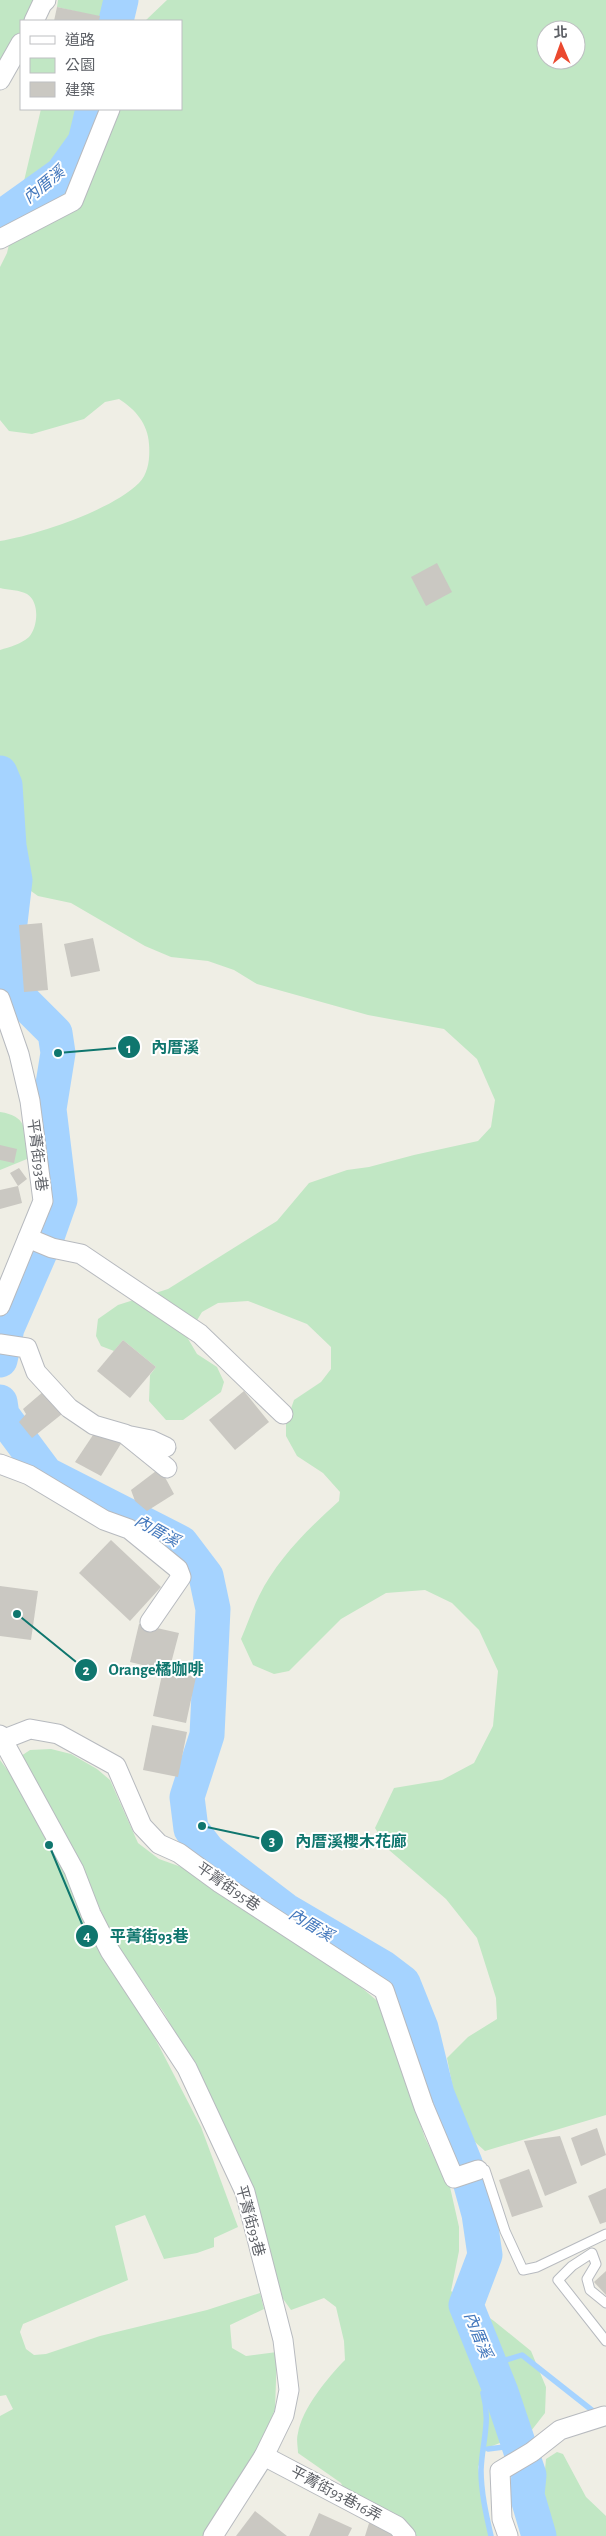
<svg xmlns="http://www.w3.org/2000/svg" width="606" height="2536" viewBox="0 0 606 2536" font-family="'Alegreya Sans','Noto Sans TC',sans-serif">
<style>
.green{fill:#c1e7c4;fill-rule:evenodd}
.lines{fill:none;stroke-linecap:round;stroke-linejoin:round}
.stream{stroke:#a5d3ff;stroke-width:5.5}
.river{stroke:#a5d3ff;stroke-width:35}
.building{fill:#cac8c2}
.service-casing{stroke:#b7babf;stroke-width:11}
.minor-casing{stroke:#b7babf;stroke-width:21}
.service{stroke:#fff;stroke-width:9}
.minor{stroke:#fff;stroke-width:19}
.labels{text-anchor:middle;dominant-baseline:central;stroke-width:4;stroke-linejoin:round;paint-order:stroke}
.street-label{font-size:15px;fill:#5d6066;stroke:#fff}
.water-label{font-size:16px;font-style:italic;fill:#4277bc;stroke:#fff}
.leader{fill:none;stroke:#0f766e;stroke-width:2}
.callout-dot{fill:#0f766e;stroke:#fff;stroke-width:2}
.mark-label{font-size:15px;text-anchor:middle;font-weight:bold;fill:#fff}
.callout-label{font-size:16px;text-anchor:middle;font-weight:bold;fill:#0f766e;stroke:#fff;stroke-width:4;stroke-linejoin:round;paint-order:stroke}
</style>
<rect width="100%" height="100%" fill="#efeee5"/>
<!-- green -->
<g class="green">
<path d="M0,0H42L27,21H21V31L0,69Z"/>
<path d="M58,0H136L129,12L112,20L57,7Z"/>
<path d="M167,0H606V2115L485,2151L466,2134L456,2104L447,2058L468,2037L497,2019L496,1998L477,1938L446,1899L389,1850L375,1828L394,1788L442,1780L474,1763L493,1726L498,1671L479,1630L452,1603L425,1590L386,1593L341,1619L289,1671L274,1674L253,1665L241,1639C247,1625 252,1610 259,1596C277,1559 309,1528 339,1501L340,1492L323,1473L297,1456L286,1436V1423L294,1400L321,1382L331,1369V1347L307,1324L248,1301L218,1303L202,1312L187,1337L197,1354L217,1367L224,1382L221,1392L183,1420H166L149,1401L150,1375L156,1367L123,1340L114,1351L101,1346L96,1336L98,1319L118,1305L168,1289L277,1221L309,1183L347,1170L369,1167L414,1155L478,1141L491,1127L495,1100L477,1059L444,1029L368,1015L257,984L234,970L208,961L171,957L145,946L71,903L38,896L0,869V650C10,647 21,644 29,637C38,627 40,602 27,594C20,590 8,590 0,588V541C37,535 112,510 139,483C149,473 150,457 149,444C148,424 135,409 119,399L105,402L84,419L32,434L9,431L0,420V267L7,253L41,109H181V21H145ZM546,30H576V60H546Z"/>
<path d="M0,1112C27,1116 24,1129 30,1152L27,1159L0,1170Z"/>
<path d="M51,1749L71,1754L97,1769L110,1780L138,1843L159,1859L187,1869L362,1988L381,2004L425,2138L450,2187L459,2227V2251L451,2291L494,2321L531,2351L546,2387L545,2413L531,2431L487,2448L478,2467L489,2536H397L371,2520L356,2516L341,2483L298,2453C298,2447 296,2439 298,2433C302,2409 328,2377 345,2360L344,2341L336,2307L324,2298L291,2310L276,2289L202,2081L164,2013L115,1942L87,1880L21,1756L30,1750Z"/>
<path d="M0,1760L14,1779L145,2019L201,2127L238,2227L214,2238V2247L197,2253L164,2259L145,2215L115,2226L128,2280L23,2324L20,2332L26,2349L34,2355L46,2354L100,2336L207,2310L260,2293L264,2309L230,2325L232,2348L246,2356L277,2352L275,2409L261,2446L204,2536H0V2416L13,2409L6,2395L0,2396Z"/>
<path d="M557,2452L563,2454L586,2497L606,2516V2536H549C538,2513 544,2484 546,2459Z"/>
</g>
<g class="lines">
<!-- stream -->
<g class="stream">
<path d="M482,2376L490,2365L522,2355L593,2411"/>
<path d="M483,2393C491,2422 482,2442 481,2470C481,2492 486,2514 491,2536"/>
<path d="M488,2449L519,2445"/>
</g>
<!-- river -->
<g class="river">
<path d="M116,21L121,0"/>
<path d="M0,229L6,214L62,174L85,142L93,109"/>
<path d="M0,773L5,785L9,846L15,880L6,957L10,988L55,1033L58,1053L49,1109L60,1200L48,1234L7,1328L0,1360"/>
<path d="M0,1402L2,1415L46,1474L181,1543L206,1576L213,1609L207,1735L187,1797L191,1829L208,1851L285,1910L382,1967L403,1983L421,2028L437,2094L465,2163L479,2214L485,2255L466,2305L501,2392L529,2475L527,2495L539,2536"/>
</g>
</g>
<!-- building -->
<g class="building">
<path d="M57,7L100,16L99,21H54Z"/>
<path d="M437,563L452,592L426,606L411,577Z"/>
<path d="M42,923L48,990L24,992L19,925Z"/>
<path d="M93,938L100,971L71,977L64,944Z"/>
<path d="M0,1145L17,1149L14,1163L0,1160Z"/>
<path d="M19,1168L27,1179L18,1186L22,1203L0,1209V1190L18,1186L10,1173Z"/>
<path d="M123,1340L156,1367L130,1398L97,1371Z"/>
<path d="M44,1391L62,1414L32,1438L19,1422L26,1414L23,1409Z"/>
<path d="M244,1391L269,1422L235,1450L209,1420Z"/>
<path d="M95,1432L122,1442L101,1476L75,1462Z"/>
<path d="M160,1468L174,1494L147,1511L135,1501L131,1490Z"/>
<path d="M111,1540L161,1587L130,1621L79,1573Z"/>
<path d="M0,1586L38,1591L31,1640L0,1636Z"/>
<path d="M139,1624L179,1633L169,1671L196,1677L186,1723L153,1716L163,1670L130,1662Z"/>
<path d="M152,1725L187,1732L178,1777L143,1770Z"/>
<path d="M597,2128L606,2155L581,2166L571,2138Z"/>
<path d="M560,2136L577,2183L545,2196L524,2141Z"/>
<path d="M529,2169L543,2207L512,2217L499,2180Z"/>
<path d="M606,2188V2222L600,2224L588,2196Z"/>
<path d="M606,2271V2295L594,2282Z"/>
<path d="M255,2511L287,2536H236Z"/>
<path d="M319,2513L352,2528L348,2536H309Z"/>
<path d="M370,2520L397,2536H365Z"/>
</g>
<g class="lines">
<!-- service casing -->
<g class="service-casing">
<g id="service">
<path d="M478,2170H485L505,2231L523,2270L537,2267L606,2234"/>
<path d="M606,2303L590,2290L587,2279L596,2264L592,2253L572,2266L558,2280L606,2341"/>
</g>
</g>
<!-- minor casing -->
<g class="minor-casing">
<g id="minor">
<path d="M34,21L42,4L46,0"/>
<path d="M0,80L21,43"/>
<path d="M0,239L73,201L110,109"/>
<path d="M0,999L19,1054L30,1101L43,1201L0,1306"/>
<path d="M28,1238L52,1248L81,1254L200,1334L283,1414"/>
<path d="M0,1344L27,1348L36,1372L69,1408L94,1425L125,1434L167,1468"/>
<path d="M131,1436L151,1440L166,1447"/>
<path d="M0,1464L29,1475L104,1520L129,1529L178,1569L181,1577L150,1622"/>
<path d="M0,1735L74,1870L91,1914L110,1951L187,2068L245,2192L283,2340L289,2390L284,2415L264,2456L213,2536"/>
<path d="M2,1740L30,1729L58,1734L116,1766L142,1826L159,1844L179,1853L220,1883L384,1990L424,2107L454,2178L478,2170"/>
<path d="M264,2456L397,2526L406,2536"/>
<path d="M508,2536L502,2519L500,2471L532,2452L560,2430L604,2416"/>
</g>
</g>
<!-- service -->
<use href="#service" class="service"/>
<!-- minor -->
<use href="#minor" class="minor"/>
</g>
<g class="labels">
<!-- street labels -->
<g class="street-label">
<text transform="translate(37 1155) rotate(83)">平菁街93巷</text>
<text transform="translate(228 1887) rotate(35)">平菁街95巷</text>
<text transform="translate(250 2221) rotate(75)">平菁街93巷</text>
<text transform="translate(336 2494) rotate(28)">平菁街93巷16弄</text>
</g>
<!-- water labels -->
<g class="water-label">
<text transform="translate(44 185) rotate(-39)">內厝溪</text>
<text transform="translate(157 1531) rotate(29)">內厝溪</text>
<text transform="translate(311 1925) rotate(31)">內厝溪</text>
<text transform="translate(478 2335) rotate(68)">內厝溪</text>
</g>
</g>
<!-- callouts -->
<path class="leader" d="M58 1053L129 1047M17 1614L86 1670M202 1826L272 1841M49 1845L87 1936"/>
<g class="callout-dot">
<circle cx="58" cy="1053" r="5"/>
<circle cx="17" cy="1614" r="5"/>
<circle cx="202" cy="1826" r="5"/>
<circle cx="49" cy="1845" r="5"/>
<circle cx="129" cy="1047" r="12"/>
<circle cx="86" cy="1670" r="12"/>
<circle cx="272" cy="1841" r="12"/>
<circle cx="87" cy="1936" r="12"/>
</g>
<g class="mark-label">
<text x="129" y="1053">1</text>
<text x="86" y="1675">2</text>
<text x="272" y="1846">3</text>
<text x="87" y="1941">4</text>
</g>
<g class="callout-label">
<text x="175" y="1053">內厝溪</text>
<text x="156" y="1675">Orange橘咖啡</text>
<text x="351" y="1847">內厝溪櫻木花廊</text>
<text x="149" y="1942">平菁街93巷</text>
</g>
<!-- legend -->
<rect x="20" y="20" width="162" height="90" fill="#ffffff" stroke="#bebfc2"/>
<rect x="30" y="36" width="25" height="8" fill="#ffffff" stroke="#bebfc2"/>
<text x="65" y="45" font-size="15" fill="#5d6066">道路</text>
<rect x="30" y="58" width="25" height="15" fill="#c1e7c4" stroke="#bebfc2"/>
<text x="65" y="70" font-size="15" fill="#5d6066">公園</text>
<rect x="30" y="82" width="25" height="15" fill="#cac8c2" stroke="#bebfc2"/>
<text x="65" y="95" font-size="15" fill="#5d6066">建築</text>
<!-- north arrow -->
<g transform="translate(561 45) rotate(358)"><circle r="24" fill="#ffffff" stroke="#bebfc2"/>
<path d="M0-4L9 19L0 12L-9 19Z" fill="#eb492f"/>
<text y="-8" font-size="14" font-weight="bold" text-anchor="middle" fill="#5d6066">北</text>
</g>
</svg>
